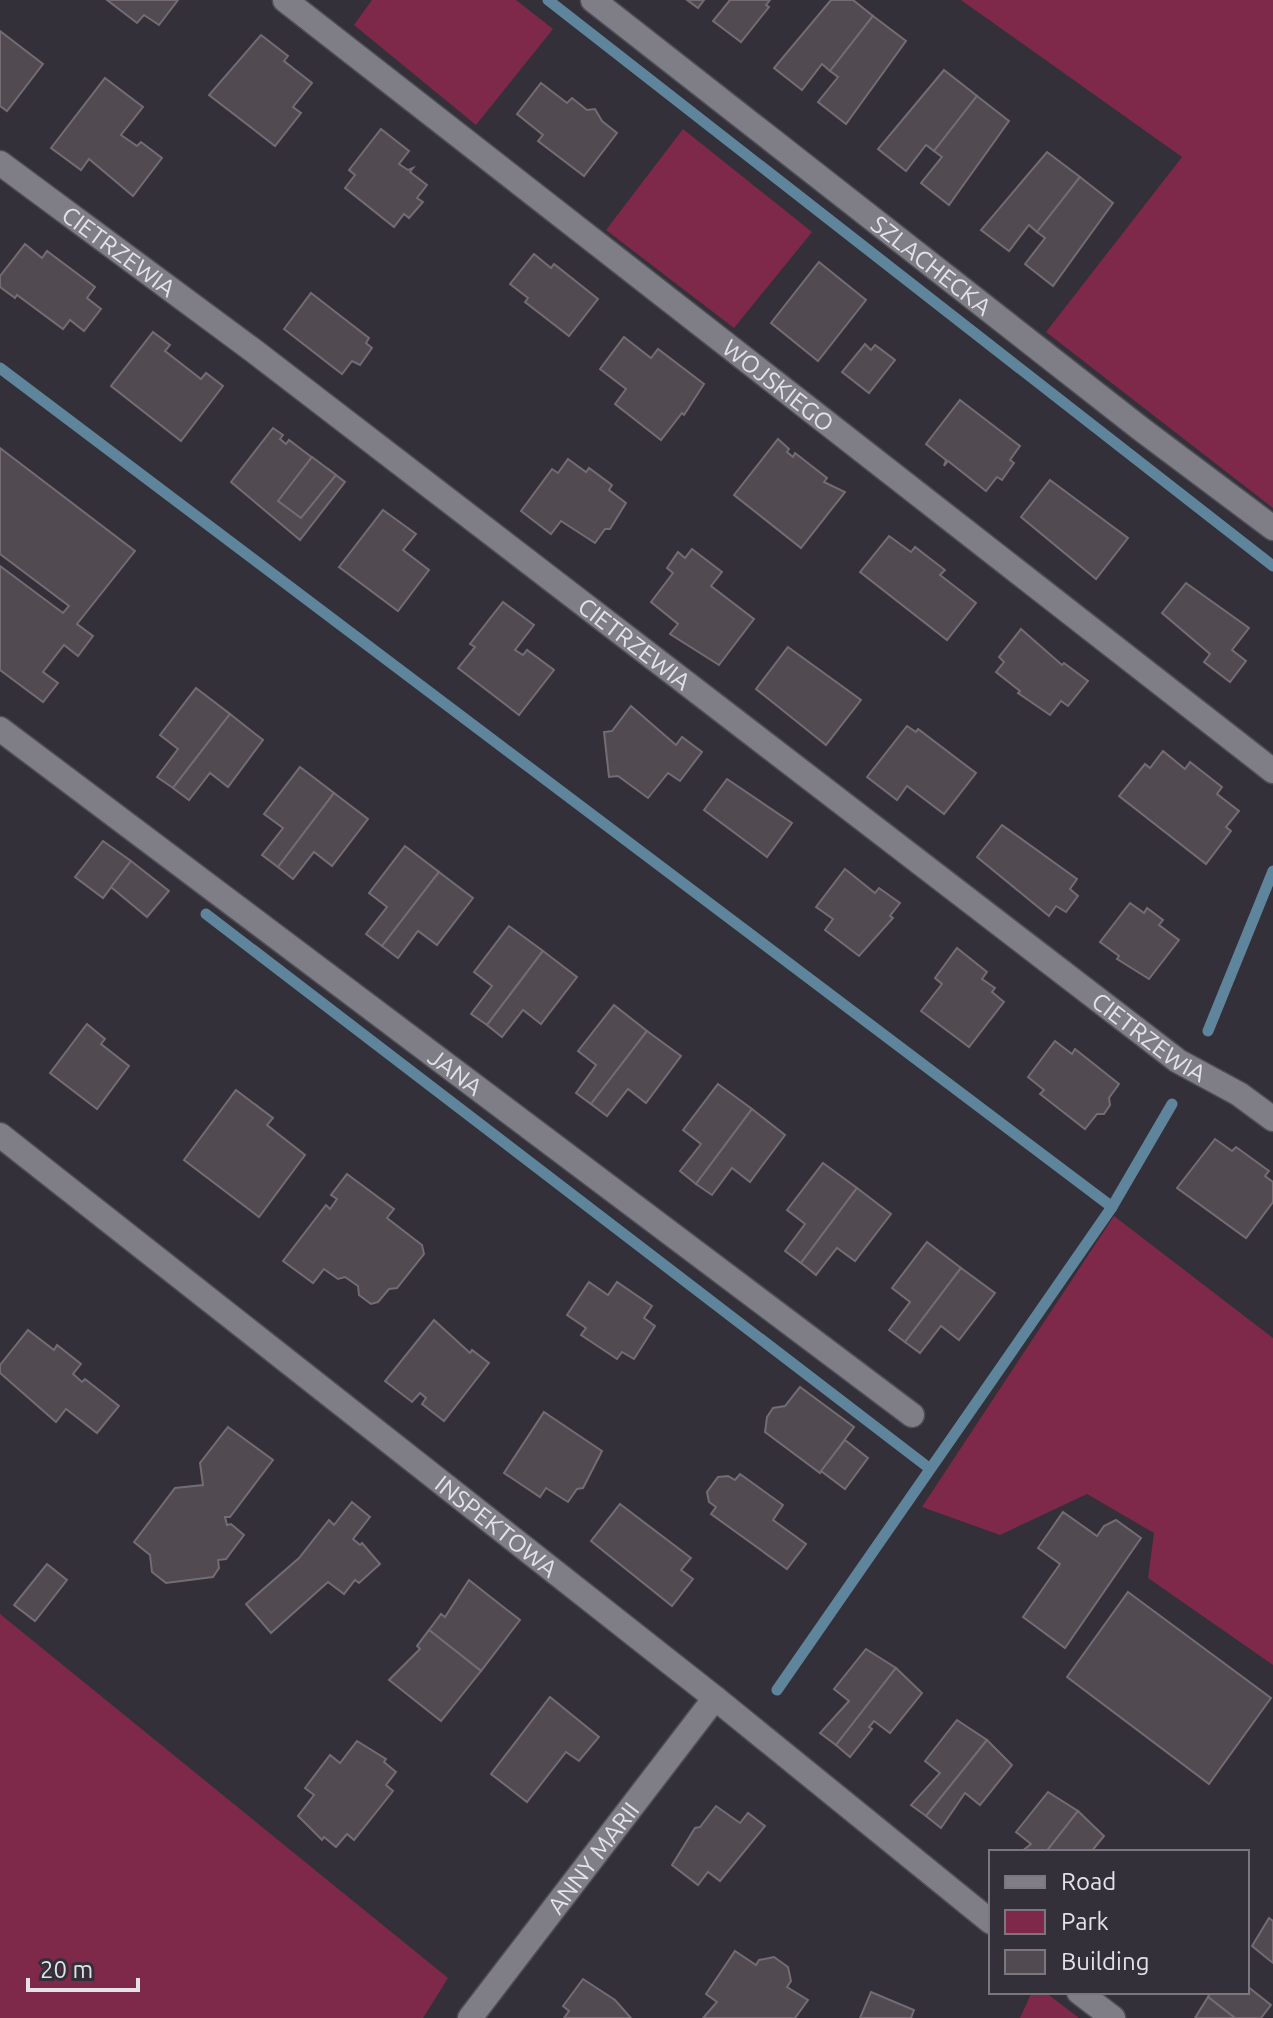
<svg xmlns="http://www.w3.org/2000/svg" width="1273" height="2018" viewBox="0 0 1273 2018" font-family="Ubuntu,sans-serif">
<style>
.green{fill:#7e2949}
.lines{fill:none;stroke-linecap:round;stroke-linejoin:round}
.stream{stroke:#5f859d;stroke-width:11}
.building{fill:#524a51;stroke:#746b73;stroke-width:2}
.minor-casing{stroke:#4f4d54;stroke-width:27}
.minor{stroke:#7f7d86;stroke-width:24}
.labels{text-anchor:middle;dominant-baseline:central;stroke-width:7;stroke-linejoin:round;paint-order:stroke}
.street-label{font-size:24px;fill:#e4e2e8;stroke:#333039}
</style>
<rect width="100%" height="100%" fill="#333039"/>
<!-- green -->
<g class="green">
<path d="M372,0H516L553,29L476,125L354,25Z"/>
<path d="M961,0H1273V508L1046,332L1182,157Z"/>
<path d="M683,129L812,232L734,328L606,230Z"/>
<path d="M1114,1216L1273,1338V1665L1148,1578L1154,1533L1087,1494L1000,1535L922,1507Z"/>
<path d="M0,1614L448,1978L423,2018H0Z"/>
<path d="M1032,1992H1045L1079,2018H1020Z"/>
</g>
<g class="lines">
<!-- stream -->
<g class="stream">
<path d="M548,0L1273,566"/>
<path d="M0,368L1112,1207"/>
<path d="M206,914L929,1468"/>
<path d="M1208,1031L1273,871"/>
<path d="M777,1690L1112,1207L1172,1104"/>
</g>
</g>
<!-- building -->
<g class="building">
<path d="M107,0H178L159,25L144,15L137,23Z"/>
<path d="M687,0H704L698,8Z"/>
<path d="M730,0H770L766,5L769,7L741,42L713,21Z"/>
<path d="M831,0H853L873,16L830,71L822,64L802,90L774,68Z"/>
<path d="M873,16L906,41L846,124L818,102L838,77L830,71Z"/>
<path d="M0,31L43,64L7,111L0,106Z"/>
<path d="M261,35L288,56L284,61L312,83L293,107L301,113L275,146L209,95Z"/>
<path d="M944,70L977,96L934,151L926,145L906,171L878,149Z"/>
<path d="M105,78L143,107L121,135L137,146L141,142L162,158L133,196L89,159L81,170L51,148Z"/>
<path d="M541,83L567,103L572,98L587,110L595,109L602,121L617,133L584,176L538,141L543,135L517,114Z"/>
<path d="M977,96L1009,121L949,205L921,183L942,157L934,151Z"/>
<path d="M381,129L409,151L399,164L408,170L413,168L410,172L427,185L417,198L423,202L409,218L404,214L394,227L345,188L355,175L349,170Z"/>
<path d="M1047,152L1080,177L1037,232L1029,225L1009,251L981,230Z"/>
<path d="M1080,177L1113,203L1053,286L1025,264L1045,238L1037,232Z"/>
<path d="M25,244L42,258L47,251L95,287L87,298L101,309L84,331L70,320L63,329L17,295L15,298L0,287V276Z"/>
<path d="M534,254L551,268L554,264L598,299L569,336L525,302L528,298L510,284Z"/>
<path d="M819,262L866,300L818,361L771,323Z"/>
<path d="M311,293L369,338L366,343L372,348L360,365L352,361L342,374L284,329Z"/>
<path d="M153,332L170,345L165,351L201,379L206,373L223,386L181,441L111,386Z"/>
<path d="M624,337L651,358L658,349L704,384L684,415L682,413L661,440L615,404L626,389L600,369Z"/>
<path d="M865,344L871,350L875,345L895,360L869,393L842,372Z"/>
<path d="M960,400L1020,446L1010,460L1014,463L1002,480L997,477L986,491L948,461L944,466L946,460L926,444Z"/>
<path d="M273,428L283,435L280,439L286,444L289,440L322,465L319,468L325,473L328,469L345,482L300,540L231,482Z"/>
<path d="M778,439L789,449L787,452L793,457L795,453L827,478L824,482L845,492L801,548L734,495Z"/>
<path d="M0,448L135,551L77,624L93,636L78,656L64,645L43,672L58,683L43,702L0,670V566L63,613L69,606L0,554Z"/>
<path d="M312,457L336,475L301,518L278,501Z"/>
<path d="M568,459L586,472L589,468L612,485L609,490L626,503L610,529H605L595,543L561,521L551,534L521,511L552,469L558,473Z"/>
<path d="M1050,480L1128,538L1096,579L1021,517Z"/>
<path d="M383,510L416,534L403,550L429,570L398,611L339,567Z"/>
<path d="M889,536L911,552L915,547L945,570L940,575L976,603L947,640L860,572Z"/>
<path d="M692,549L722,572L711,586L754,619L719,665L670,634L678,624L651,602L673,573L667,568L678,552L685,558Z"/>
<path d="M1186,583L1249,628L1232,650L1246,661L1230,682L1204,662L1210,654L1162,613Z"/>
<path d="M503,602L534,625L515,650L523,655L527,650L554,670L519,715L458,668L475,647L470,644Z"/>
<path d="M1021,629L1062,665L1064,663L1088,681L1068,706L1061,701L1050,715L1018,693L1020,691L996,672L1004,662L999,657Z"/>
<path d="M788,647L861,700L826,745L756,689Z"/>
<path d="M196,688L230,714L173,788L157,777L178,749L160,735Z"/>
<path d="M631,706L676,745L682,737L702,752L680,781L668,773L648,798L618,776L609,777L604,732L612,731Z"/>
<path d="M230,714L263,740L228,787L210,773L189,800L173,788Z"/>
<path d="M907,726L916,732L918,729L976,773L944,814L907,786L897,800L867,777Z"/>
<path d="M1163,751L1185,769L1190,762L1222,787L1217,794L1239,811L1226,827L1231,831L1206,864L1119,796L1145,764L1150,768Z"/>
<path d="M300,767L334,793L278,867L262,855L283,828L264,814Z"/>
<path d="M727,779L792,823L767,857L704,810Z"/>
<path d="M334,793L368,819L332,866L314,852L293,879L278,867Z"/>
<path d="M1002,825L1077,879L1070,889L1078,896L1066,912L1056,906L1049,916L977,857Z"/>
<path d="M103,841L131,861L103,898L75,877Z"/>
<path d="M405,846L439,872L382,946L366,934L387,907L369,893Z"/>
<path d="M131,861L169,891L147,917L111,887Z"/>
<path d="M845,869L875,893L879,888L900,903L890,916L893,918L859,956L825,930L833,919L816,907Z"/>
<path d="M439,872L473,898L437,945L418,931L398,958L382,946Z"/>
<path d="M1130,903L1144,913L1147,908L1163,920L1159,925L1179,940L1149,979L1117,959L1119,956L1100,942Z"/>
<path d="M509,926L543,951L487,1025L471,1014L492,986L474,972Z"/>
<path d="M957,948L987,972L982,979L995,988L992,992L1004,1002L969,1047L921,1011L942,984L935,978Z"/>
<path d="M543,951L577,977L541,1024L523,1010L502,1037L487,1025Z"/>
<path d="M614,1005L647,1031L591,1104L576,1093L596,1065L578,1051Z"/>
<path d="M87,1024L105,1039L101,1044L129,1066L97,1109L50,1073Z"/>
<path d="M647,1031L681,1056L646,1103L628,1089L607,1116L591,1104Z"/>
<path d="M1055,1041L1072,1054L1075,1049L1119,1084L1109,1098L1110,1105L1104,1114H1097L1085,1129L1040,1094L1044,1090L1028,1077Z"/>
<path d="M718,1084L752,1109L696,1184L680,1171L701,1144L683,1130Z"/>
<path d="M236,1090L273,1118L267,1125L305,1155L259,1217L184,1160Z"/>
<path d="M752,1109L785,1135L750,1182L732,1168L712,1195L696,1184Z"/>
<path d="M1215,1139L1232,1151L1236,1147L1269,1171L1265,1176L1273,1182V1202L1246,1238L1177,1188Z"/>
<path d="M823,1163L857,1188L801,1263L785,1251L805,1224L787,1210Z"/>
<path d="M347,1174L394,1209L387,1218L422,1245L424,1254L397,1288L389,1289L378,1302L371,1304L359,1295L358,1286L345,1277L338,1279L324,1269L313,1283L283,1261L326,1205L330,1209L337,1199L331,1195Z"/>
<path d="M857,1188L891,1214L855,1261L837,1248L816,1275L801,1263Z"/>
<path d="M927,1242L961,1268L905,1342L889,1330L910,1302L892,1288Z"/>
<path d="M961,1268L995,1293L959,1340L941,1326L920,1353L905,1342Z"/>
<path d="M589,1282L608,1295L617,1282L652,1306L644,1318L655,1326L634,1359L622,1352L617,1359L581,1335L586,1328L567,1315Z"/>
<path d="M434,1320L470,1353L472,1350L489,1363L444,1421L422,1404L426,1398L420,1393L412,1402L385,1381Z"/>
<path d="M28,1330L54,1350L57,1345L81,1364L73,1374L82,1382L85,1379L119,1406L97,1433L66,1409L56,1422L0,1373V1365Z"/>
<path d="M800,1387L854,1427L820,1473L765,1432L767,1417L773,1408L785,1406Z"/>
<path d="M544,1412L602,1451L583,1488L577,1489L568,1502L546,1488L540,1497L504,1473Z"/>
<path d="M228,1427L273,1460L230,1517H225L227,1525L231,1524L244,1535L226,1559L218,1560L219,1568L213,1577L166,1583L152,1572L150,1555L134,1542L175,1488L203,1485L200,1463Z"/>
<path d="M845,1440L868,1458L845,1489L821,1471Z"/>
<path d="M740,1474L783,1505L773,1520L806,1544L787,1569L711,1514L716,1507L709,1502L707,1492L718,1477L728,1476L735,1480Z"/>
<path d="M352,1502L370,1517L353,1539L360,1545L362,1543L380,1564L359,1583L355,1580L344,1594L328,1582L271,1633L246,1604L299,1558L329,1520L334,1525Z"/>
<path d="M620,1504L691,1558L681,1570L693,1579L672,1606L591,1541Z"/>
<path d="M1063,1512L1097,1536L1104,1526L1116,1520L1141,1538L1065,1648L1023,1617L1060,1564L1038,1548Z"/>
<path d="M47,1564L67,1580L35,1621L14,1605Z"/>
<path d="M469,1580L520,1620L481,1671L429,1630L441,1614L445,1617Z"/>
<path d="M1128,1592L1271,1698L1209,1784L1067,1677Z"/>
<path d="M429,1630L481,1671L441,1721L389,1680L420,1649L417,1646Z"/>
<path d="M866,1649L896,1668L836,1745L820,1733L849,1701L834,1689Z"/>
<path d="M896,1668L922,1693L890,1733L874,1721L869,1727L872,1729L850,1757L836,1745Z"/>
<path d="M550,1697L599,1737L579,1761L566,1752L527,1802L491,1774Z"/>
<path d="M957,1720L987,1740L926,1816L911,1805L940,1773L925,1761Z"/>
<path d="M987,1740L1012,1765L980,1805L965,1793L941,1828L926,1816Z"/>
<path d="M357,1741L386,1759L384,1762L396,1772L386,1785L393,1791L354,1840L347,1834L336,1847L324,1837L322,1840L298,1816L314,1795L305,1788L330,1755L340,1763Z"/>
<path d="M1048,1792L1078,1811L1046,1852H1021L1031,1844L1016,1832Z"/>
<path d="M716,1806L740,1823L748,1813L765,1826L720,1881L708,1872L698,1885L672,1865L695,1828L700,1827Z"/>
<path d="M1078,1811L1104,1836L1091,1852H1046Z"/>
<path d="M1269,1918L1273,1921V1963L1252,1946Z"/>
<path d="M735,1951L756,1965L759,1960L774,1957L788,1967L791,1981L787,1987L808,2000L795,2018H703L717,2002L706,1994Z"/>
<path d="M583,1979L615,2000L631,2018H564L569,2011L563,2006Z"/>
<path d="M1247,1986L1271,2005L1261,2018H1235L1208,1997L1211,1992H1247Z"/>
<path d="M871,1992L914,2010L911,2018H860Z"/>
<path d="M1208,1997L1235,2018H1195Z"/>
</g>
<g class="lines">
<!-- minor casing -->
<g class="minor-casing">
<g id="minor">
<path id="s1" d="M285,0L1273,771"/>
<path id="s2" d="M593,0L1141,429L1273,528"/>
<path id="s3" d="M0,163L254,351L1178,1061L1239,1094L1273,1119"/>
<path id="s4" d="M0,729L912,1415"/>
<path id="s5" d="M0,1135L715,1698L991,1922"/>
<path d="M1079,1992L1113,2018"/>
<path id="s6" d="M470,2018L715,1698"/>
</g>
</g>
<!-- minor -->
<use href="#minor" class="minor"/>
</g>
<g class="labels">
<!-- street labels -->
<g class="street-label">
<text stroke="none"><textPath href="#s3" startOffset="148">CIETRZEWIA</textPath></text>
<text stroke="none"><textPath href="#s2" startOffset="430">SZLACHECKA</textPath></text>
<text stroke="none"><textPath href="#s1" startOffset="626">WOJSKIEGO</textPath></text>
<text stroke="none"><textPath href="#s3" startOffset="796">CIETRZEWIA</textPath></text>
<text stroke="none"><textPath href="#s3" startOffset="1444">CIETRZEWIA</textPath></text>
<text stroke="none"><textPath href="#s4" startOffset="570">JANA</textPath></text>
<text stroke="none"><textPath href="#s5" startOffset="632">INSPEKTOWA</textPath></text>
<text stroke="none"><textPath href="#s6" startOffset="202">ANNY MARII</textPath></text>
</g>
</g>
<!-- legend -->
<rect x="989" y="1850" width="260" height="144" fill="#333039" stroke="#7a777f" stroke-width="2"/>
<rect x="1005" y="1876" width="40" height="12" fill="#7f7d86" stroke="#7a777f" stroke-width="2"/>
<text x="1061" y="1890" font-size="24" fill="#e4e2e8">Road</text>
<rect x="1005" y="1910" width="40" height="24" fill="#7e2949" stroke="#7a777f" stroke-width="2"/>
<text x="1061" y="1930" font-size="24" fill="#e4e2e8">Park</text>
<rect x="1005" y="1950" width="40" height="24" fill="#524a51" stroke="#7a777f" stroke-width="2"/>
<text x="1061" y="1970" font-size="24" fill="#e4e2e8">Building</text>
<!-- scale -->
<path d="M28 1978v12h110v-12" fill="none" stroke="#e4e2e8" stroke-width="4"/>
<text x="40" y="1978" font-size="24" fill="#e4e2e8" stroke="#333039" stroke-width="6" paint-order="stroke">20 m</text>
</svg>
